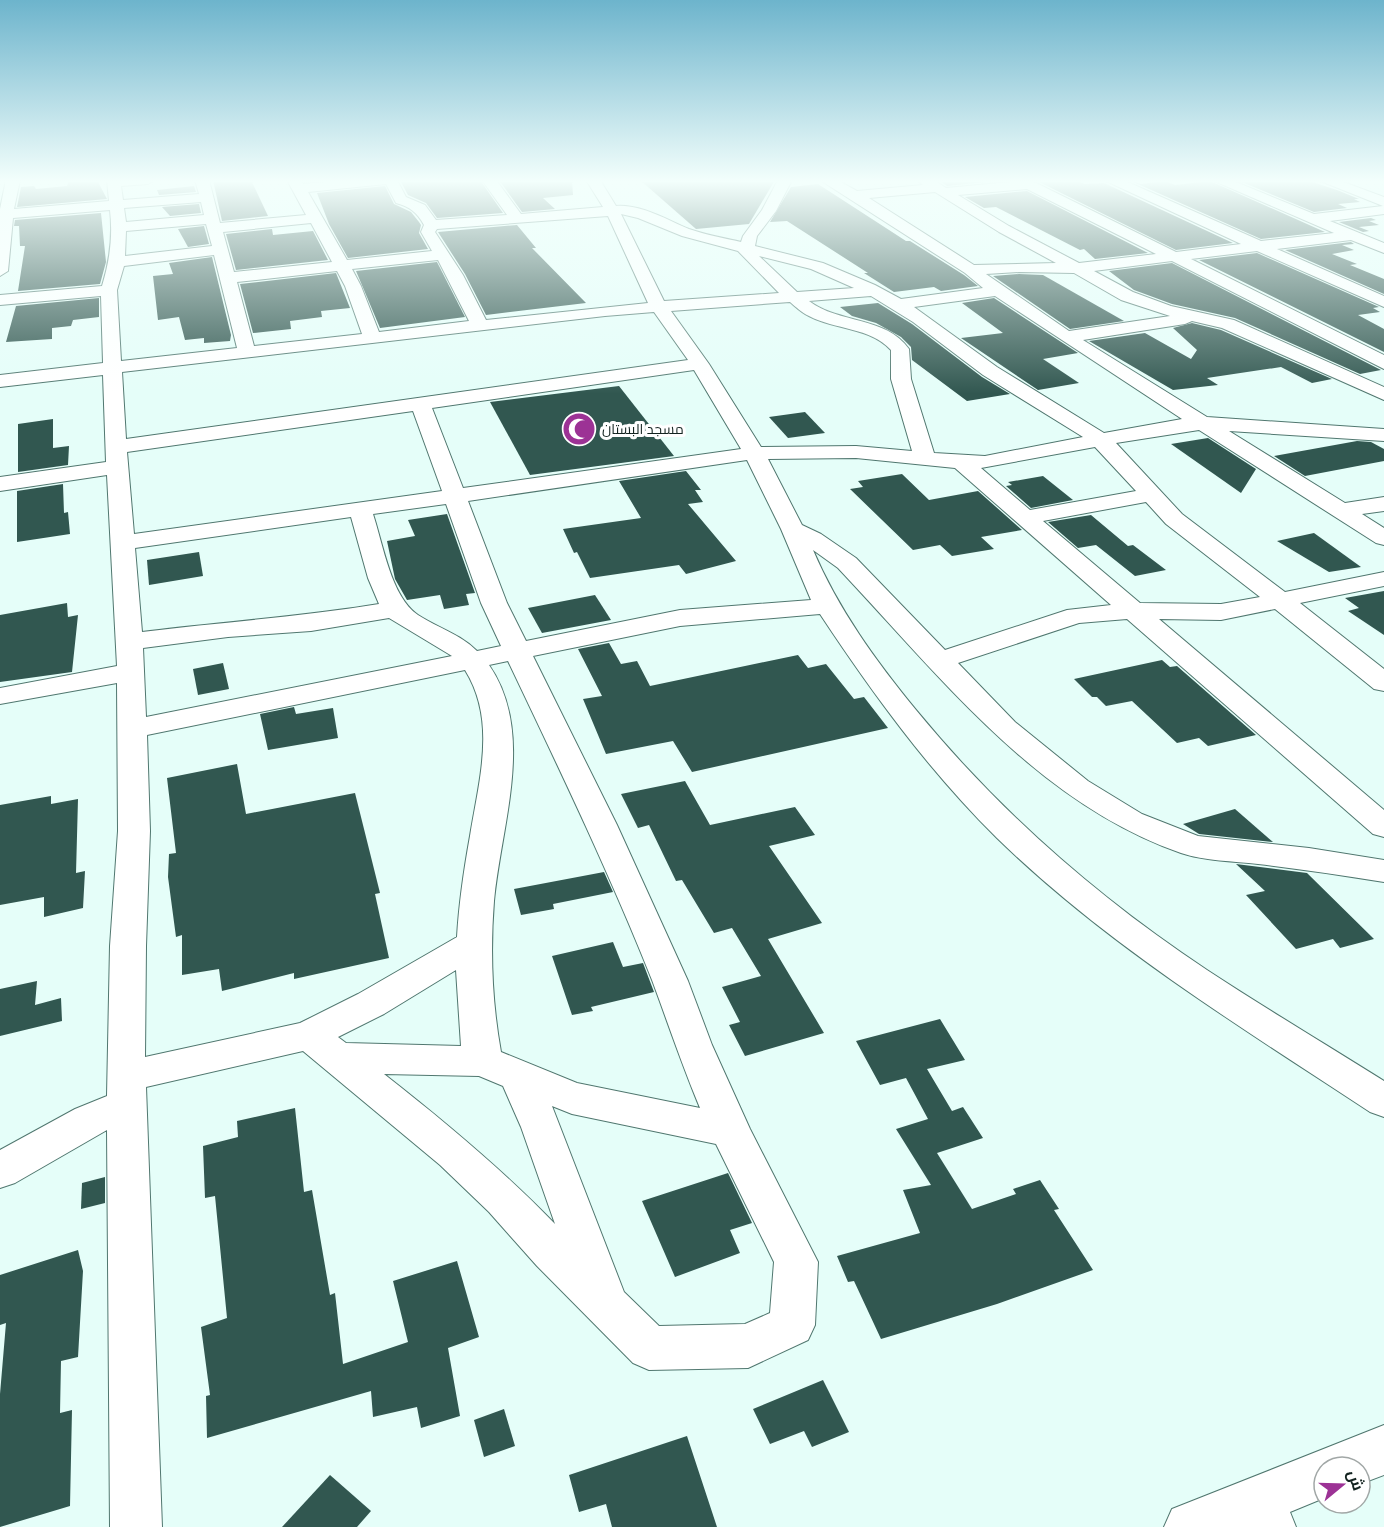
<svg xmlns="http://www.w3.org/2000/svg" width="1384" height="1527" viewBox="0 0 1384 1527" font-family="Roboto,Cairo,sans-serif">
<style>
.building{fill:#315750}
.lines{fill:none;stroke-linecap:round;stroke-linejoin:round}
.minor-casing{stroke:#50776f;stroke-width:2}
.minor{fill:#fff;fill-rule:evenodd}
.labels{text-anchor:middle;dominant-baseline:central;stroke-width:6;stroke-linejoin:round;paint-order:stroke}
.far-poi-label{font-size:14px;fill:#132320;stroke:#fff;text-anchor:start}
</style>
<rect width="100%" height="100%" fill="#e5fef9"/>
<!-- building -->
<g class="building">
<path d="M69,180H97L107,199L17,207L21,187L34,186L36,189L67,186Z"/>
<path d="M213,180H251L268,216L222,221Z"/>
<path d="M407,180H480L503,213L437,218L426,203L408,195L401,182Z"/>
<path d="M499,180H572L573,195L543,198L555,209L522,212Z"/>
<path d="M640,180H775L749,224L696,229Z"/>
<path d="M938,180H1004L947,186Z"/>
<path d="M1035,180H1075L1085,184L1104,183L1233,243L1176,250Z"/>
<path d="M1129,180L1141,184L1165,181L1175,185L1210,181L1325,232L1261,239Z"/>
<path d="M1237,180H1306L1337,190L1359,199H1354L1360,202L1338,204L1347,208L1314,212Z"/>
<path d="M818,184L906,241H910L964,275L978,286L941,291L934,287L894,292L864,273H868L787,221L770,222L791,187Z"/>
<path d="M194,186L196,192L159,195L157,190Z"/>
<path d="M385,186L394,204L411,212L419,222L421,225L419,233L428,249L348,258L329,224L317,193Z"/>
<path d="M1027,191L1148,253L1095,259L1084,249L1080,250L996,207L984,208L965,197Z"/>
<path d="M199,204L201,213L170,216L162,207Z"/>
<path d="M101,213L106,262L100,284L18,291L25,246H20L19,226H14L15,220Z"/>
<path d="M1371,218L1376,220L1369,221L1379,225L1359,227L1369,231L1363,232L1339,222Z"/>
<path d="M517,225L536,248H532L586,303L486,315L465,274L438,232Z"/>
<path d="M204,226L209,244L188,247L178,229Z"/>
<path d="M272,229L273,235L313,231L328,260L236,270L226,234Z"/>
<path d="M1351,242L1354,244L1342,245L1354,250L1332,254L1357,264L1350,265L1384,279V294L1285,250Z"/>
<path d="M1257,253L1379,307L1373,308L1380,312L1358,315L1384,329V352L1199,260Z"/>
<path d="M212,257L231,335L230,341L204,343V338L185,340L179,317L158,320L153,276L173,274L169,263Z"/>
<path d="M437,262L465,317L380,328L356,271Z"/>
<path d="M1172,263L1381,370L1360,374L1235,318L1172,304L1134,290L1109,271Z"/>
<path d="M336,273L350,308L321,311L322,317L290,321L291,329L253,333L240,284Z"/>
<path d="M1019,274L1043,275L1124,321L1070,329L993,276Z"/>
<path d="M99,298V317L73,320L71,326L52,328V339L6,342L16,306Z"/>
<path d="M994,298L1078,353L1043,359L1079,383L1038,390L961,338L1003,333L962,303Z"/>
<path d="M878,303L912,324L982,377L1010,394L967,401L912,360L911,347L901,337L876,323L852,316L840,307Z"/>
<path d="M1192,323L1221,330L1332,379L1312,383L1281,367L1207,378L1218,385L1173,390L1089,341L1145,333L1191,359L1197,350L1173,328Z"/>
<path d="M619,386L674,456L530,475L490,402Z"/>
<path d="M805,412L825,433L788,438L769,417Z"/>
<path d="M53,419V448L69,446L68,465L18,472V424Z"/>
<path d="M1208,438L1256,469L1241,493L1171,444Z"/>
<path d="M1357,441L1371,442L1384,449V461L1305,476L1274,456Z"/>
<path d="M686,471L701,490H695L703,502L688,504L736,561L686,574L679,565L590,578L577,552L574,553L563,529L641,518L619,481Z"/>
<path d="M902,474L929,500L978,491L1022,530L981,537L994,549L952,556L940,545L913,550L850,489L863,487L858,481Z"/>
<path d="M1043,476L1073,500L1031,508L1006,486L1012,485L1008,482Z"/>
<path d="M63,484L64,513L68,512L70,534L17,542V491Z"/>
<path d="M447,514L475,593L466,594L469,605L444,609L440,595L407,600L395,579L387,541L415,536L408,520Z"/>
<path d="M1091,515L1128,546L1133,545L1166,570L1135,576L1096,545L1078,548L1048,522Z"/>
<path d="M1314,533L1361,567L1329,572L1277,541Z"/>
<path d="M199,552L203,576L149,585L147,560Z"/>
<path d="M1384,591V635L1348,611L1359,608L1345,598Z"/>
<path d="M595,595L611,620L542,633L528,608Z"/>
<path d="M67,603L68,617L78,615L72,672L0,682V615Z"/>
<path d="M609,643L621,664L637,661L650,686L798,655L808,668L826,664L854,699L864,697L888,728L692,772L673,741L606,754L583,699L602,696L578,649Z"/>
<path d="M1162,660L1170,667L1177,666L1256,735L1208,746L1199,738L1177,743L1132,701L1106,706L1097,697H1092L1074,679Z"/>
<path d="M223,663L229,689L198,695L193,669Z"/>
<path d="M294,707L296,714L333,708L338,738L268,750L260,714Z"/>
<path d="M237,764L246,814L355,793L380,893L375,894L389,958L294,979V973L222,991L219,969L182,975V935L176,937L168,877L169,854L176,853L167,778Z"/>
<path d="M685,781L710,825L795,807L815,835L769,846L822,923L768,939L824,1033L745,1056L729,1025L740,1022L722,987L761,976L732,928L714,933L682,880L676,881L649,825L638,828L621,794Z"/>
<path d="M51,796V804L78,799L76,873L85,871L83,908L44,917V897L0,905V805Z"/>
<path d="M1235,809L1273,842L1199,834L1183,824Z"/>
<path d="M1236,864L1307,873L1374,939L1340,948L1333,939L1296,949L1246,895L1265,891Z"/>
<path d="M604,872L613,892L553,904L554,909L521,915L514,889Z"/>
<path d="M613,942L623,967L643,963L654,992L591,1007L593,1011L572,1015L552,956Z"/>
<path d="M37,981L35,1005L61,998L62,1021L0,1036V989Z"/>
<path d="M940,1019L965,1060L927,1069L952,1111L963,1107L983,1138L937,1153L972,1209L1016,1194L1013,1189L1040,1180L1059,1209L1054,1210L1093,1270L997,1304L881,1339L854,1281L848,1282L837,1256L920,1233L903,1190L931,1185L896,1129L928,1119L906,1078L880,1085L856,1041Z"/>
<path d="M295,1108L304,1192L312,1190L330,1295L335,1293L343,1364L408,1342L393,1281L457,1261L479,1337L448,1348L460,1416L421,1428L417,1407L373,1417L371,1391L207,1438L206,1396L210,1395L201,1327L227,1318L215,1196L205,1198L203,1146L238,1137L237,1121Z"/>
<path d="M728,1173L752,1223L730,1230L740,1253L675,1277L642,1201Z"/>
<path d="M105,1177V1203L81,1209L82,1183Z"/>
<path d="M78,1250L83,1271L78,1357L61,1361L60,1413L72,1410L70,1506L0,1527V1394L6,1323L0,1325V1275Z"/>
<path d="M823,1380L849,1432L812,1447L804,1431L770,1444L753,1409Z"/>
<path d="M504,1409L515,1446L484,1457L474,1420Z"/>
<path d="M687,1436L717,1527H612L606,1504L579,1512L569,1475Z"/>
<path d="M330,1475L371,1511L357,1527H282Z"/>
</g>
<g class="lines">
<!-- minor casing -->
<g class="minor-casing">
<g id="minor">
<path d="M6,180H20L14,209L109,201L107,180H155L148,184L121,186L123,200L199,194L195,180H209L220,223L306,215L287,180H301L303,184L347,180H397L406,197L425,205L436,220L507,215L482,180H496L521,214L603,207L586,180H600L616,206C641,204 667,220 689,229C706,235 724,238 741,242L743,236L762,210L778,180H792L776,211L757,236L755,246L823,263L875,285L901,299L983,288L965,273L820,180H837L857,191L923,185L917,180H934L946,188L1030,180L1176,252L1241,244L1104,180H1123L1261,241L1334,233L1212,180H1231L1314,214L1383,206L1318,180H1338L1384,197V214L1330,221L1384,243V253L1351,240L1277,249L1384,296V307L1257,251L1191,259L1384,355V369L1172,261L1094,271L1133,292L1171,306L1234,320L1384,387V400L1222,328L1192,321L1185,324L1083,340L1207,417L1384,429V441L1229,431L1345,503L1384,497V511L1362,514L1384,528V545L1376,543L1199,430L1116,443L1182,514L1285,592L1384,572V586L1300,603L1384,669V691L1374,689L1275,609L1221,620L1159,619L1384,810V837L1373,834L1127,619L1079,623L958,663L1015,722L1088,781L1142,814L1198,836L1309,848L1384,860V882C1342,875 1300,869 1258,864C1233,861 1205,861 1181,853C1037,803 940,676 838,568L813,550C838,609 876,661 916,710C999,811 1098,898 1207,970C1265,1008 1325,1044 1384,1081V1117L1370,1112C1241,1027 1108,946 997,838C929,771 873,694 820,614L680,626L533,656L617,825L688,981L712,1045L750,1129L818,1262L815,1325L808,1340L748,1368L649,1370L633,1363L537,1266L489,1212L440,1165L303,1051L146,1087L162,1527H110L107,1130L15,1183L0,1188V1150L75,1109L107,1096L110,946L118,831L117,683L0,704V688L117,666L107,475L0,491V477L106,462L103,375L0,387V375L103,363L101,296L0,305V295L102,286C110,260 113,236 110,210L13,218L8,271L0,276V209ZM386,184L396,203C410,207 417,212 424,225L421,232L432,251L347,260L308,192ZM1027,189L1156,254L1079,263L1009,226L958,195ZM935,192L999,232L1056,263L974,265L869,198ZM201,202L204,215L126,222L124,208ZM621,214L638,218L682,236L738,251L779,293L664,301ZM608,216L648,303L486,320L463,275L435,232L437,229ZM311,223L332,262L234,272L223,232ZM206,224L212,246L125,256L126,231ZM214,255L237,348L121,361L117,290L124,266ZM759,256L811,269L854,288L797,292ZM438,260L469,321L379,332L361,286L352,269ZM337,271L345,286L362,334L254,346L237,282ZM1019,272L1074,273L1121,300L1170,316L1069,331L986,274ZM871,296L913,322L983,375L1083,437L985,456L934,453L911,379L909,349C886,316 839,324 809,301ZM995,296L1182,419L1104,433L997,367L914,307ZM790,302C796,307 802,313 809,316C835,330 870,327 891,350V379L912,451L856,446L761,447L709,364L671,311ZM654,312L688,360L126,439L122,372L605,316ZM694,370L741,449L463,488L432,408ZM413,411L442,491L134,534L127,452ZM1095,447L1136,491L1030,510L981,468ZM856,458L955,468L1111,605L1067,610L945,650L856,558L821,534L802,525L768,459ZM747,460L781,529L811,600L680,610L526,641L507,603L468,501ZM1146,502L1166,524L1260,597L1221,604L1140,603L1043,521ZM446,504L481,603L501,646L477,651C460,634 438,628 418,615C391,597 383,544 373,514ZM351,517L368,578L379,604C301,617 221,622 142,632L135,548ZM389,618L452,656L146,717L143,648L228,637L311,631ZM508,661C558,766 609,872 652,980C668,1023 682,1065 700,1108L577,1083L501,1052C492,1002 490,952 494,901C501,825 536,733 489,665ZM465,670C497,721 479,780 470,836C464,869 459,903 457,937L358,994L300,1023L145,1057L146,946L150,831L147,735ZM456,970L461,1046L346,1043L338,1037L384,1014ZM384,1074L479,1076L503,1086L521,1127L555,1224C502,1169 444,1121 384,1074ZM552,1106L572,1114L716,1144L774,1262L770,1313L745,1324L659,1326L624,1292Z"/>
<path d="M1384,1425V1475L1360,1484V1467H1324V1498L1290,1512L1296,1527H1164L1172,1509Z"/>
</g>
</g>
<!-- minor -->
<use href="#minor" class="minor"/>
</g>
<!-- sky -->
<linearGradient id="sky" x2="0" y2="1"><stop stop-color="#6db4cc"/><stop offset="0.46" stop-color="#f3fffc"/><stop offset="1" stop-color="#f3fffc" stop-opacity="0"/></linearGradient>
<rect width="1384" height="394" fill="url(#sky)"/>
<!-- icons -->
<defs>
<g id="mosque-disc" transform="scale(1.725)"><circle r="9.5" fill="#9c3295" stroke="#fff"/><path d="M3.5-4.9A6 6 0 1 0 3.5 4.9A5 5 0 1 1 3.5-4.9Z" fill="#fff"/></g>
</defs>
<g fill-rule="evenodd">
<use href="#mosque-disc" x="579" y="429"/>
</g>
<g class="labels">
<!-- far-poi labels -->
<g class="far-poi-label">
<text x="602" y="429">مسجد البستان</text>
</g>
</g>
<!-- north arrow -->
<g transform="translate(1342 1485) rotate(71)"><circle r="28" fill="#ffffff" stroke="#a1a7a6" stroke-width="1.5"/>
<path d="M0-4.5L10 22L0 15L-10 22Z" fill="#9c3295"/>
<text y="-9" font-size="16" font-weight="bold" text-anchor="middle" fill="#132320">ش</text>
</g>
</svg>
